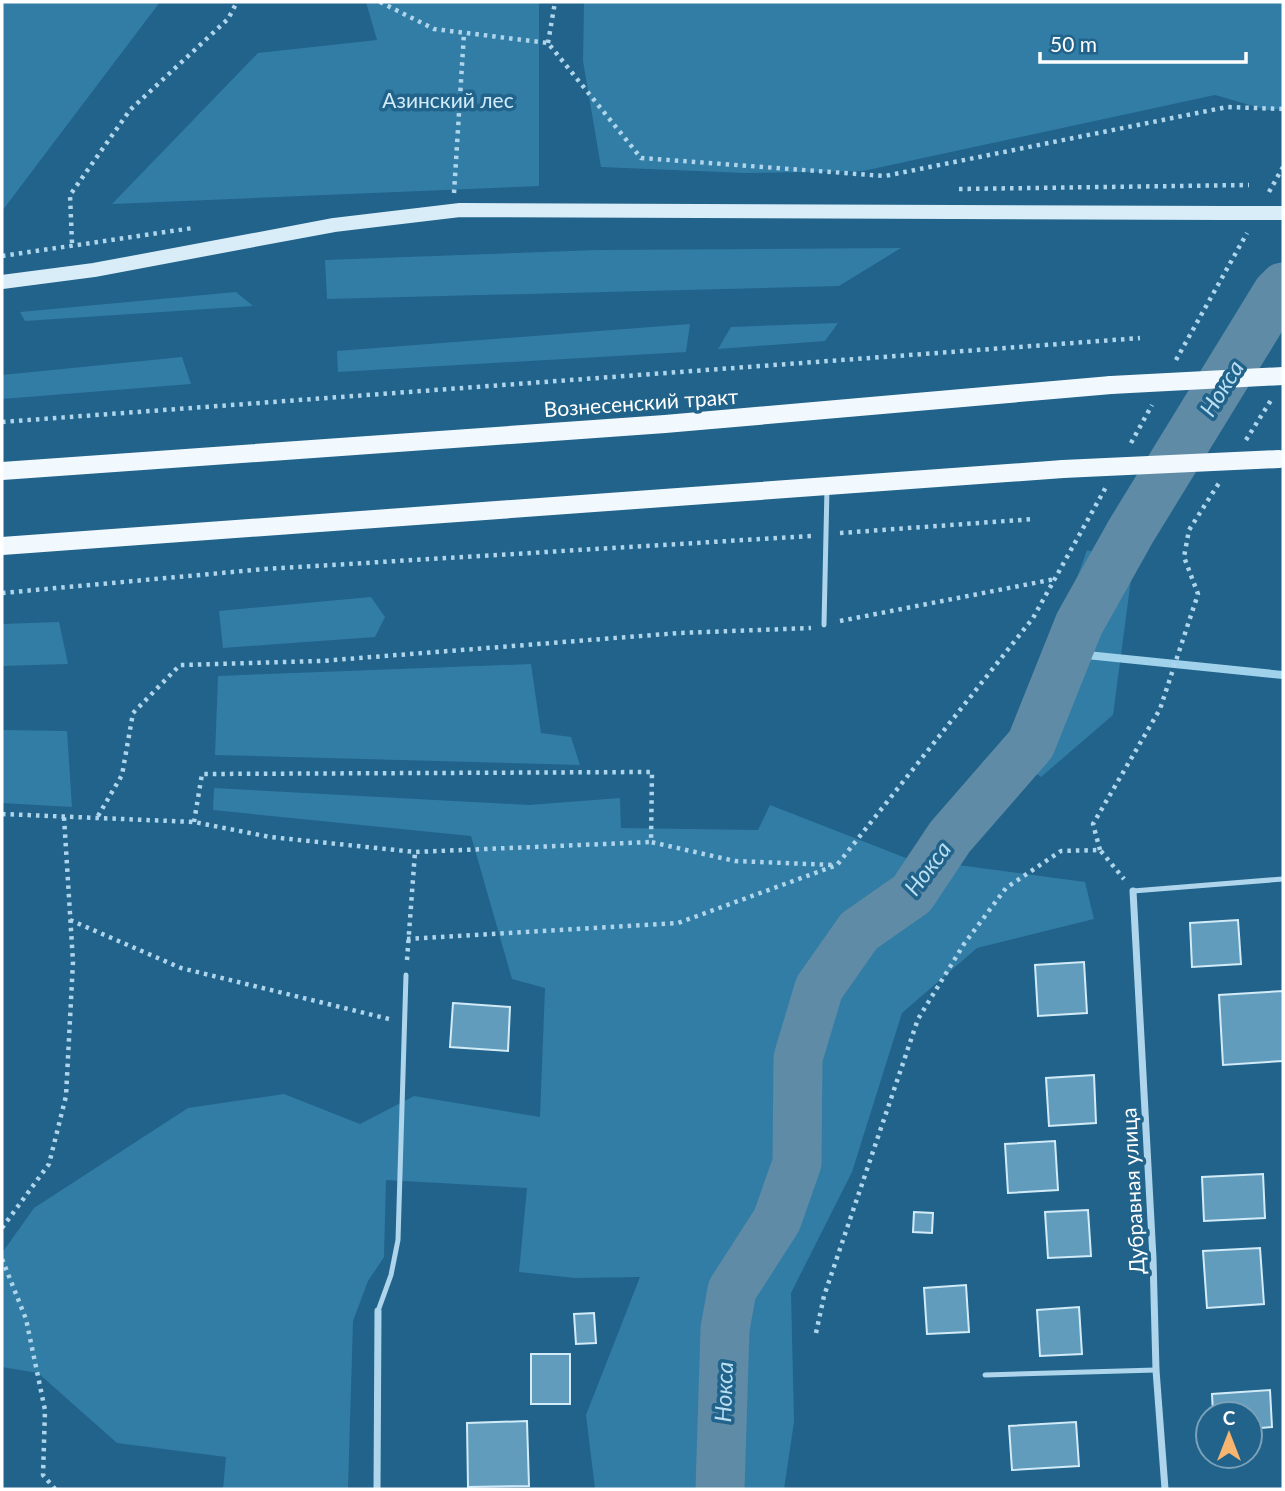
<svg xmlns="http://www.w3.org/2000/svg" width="1285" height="1491" viewBox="0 0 1285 1491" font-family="Lato,sans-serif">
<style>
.green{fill:#327da5}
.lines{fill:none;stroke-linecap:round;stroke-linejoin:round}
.stream{stroke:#a1d2ec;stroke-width:8}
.river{stroke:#5f8ba6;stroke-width:49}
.building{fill:#629cbc;stroke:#d2ebf8;stroke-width:2}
.path{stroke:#aed5eb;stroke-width:4.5;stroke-dasharray:3.5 5;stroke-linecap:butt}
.lane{stroke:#aed5eb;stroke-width:5}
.street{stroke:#aed5eb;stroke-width:7}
.secondary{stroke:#d9edf8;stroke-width:14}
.primary{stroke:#f2f9fe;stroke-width:18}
.secondary-bridge{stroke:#d9edf8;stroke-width:14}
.primary-bridge{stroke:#f2f9fe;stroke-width:18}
.labels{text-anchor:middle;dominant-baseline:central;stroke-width:7;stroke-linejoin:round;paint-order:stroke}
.park-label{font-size:21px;fill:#d2ebf8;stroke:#21638a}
.street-label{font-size:21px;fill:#fff;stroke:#21638a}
.water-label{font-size:23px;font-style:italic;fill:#b9def2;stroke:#21638a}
</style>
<rect width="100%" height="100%" fill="#21638a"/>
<!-- green -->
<g class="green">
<path d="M2,2H160L2,211Z"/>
<path d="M366,2H539V186L112,204L258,53L377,40Z"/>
<path d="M584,2H1283V109L1267,110L1215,95L863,171L745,173L601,167L583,61Z"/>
<path d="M901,248L839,286L327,299L325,260L598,250Z"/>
<path d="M236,292L253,306L25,321L20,312Z"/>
<path d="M838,323L825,341L718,349L731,327Z"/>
<path d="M690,324L686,352L338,372L337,351Z"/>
<path d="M182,357L191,384L2,399V375Z"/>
<path d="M1087,550L1133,564L1113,715L1041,777L1013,756C1033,686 1063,619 1087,550Z"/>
<path d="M371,597L385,617L375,637L223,648L219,611Z"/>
<path d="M59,622L68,664L2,666V624Z"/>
<path d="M531,664L541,733L571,737L580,765L215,755L218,676Z"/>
<path d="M2,730L67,731L72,807L2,803Z"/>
<path d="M214,788L529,805L620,798L621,828L758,830L770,805L906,858L1085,882L1094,919L977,948L902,1013L852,1172L791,1293L794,1422L784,1489H595L586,1415L640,1277L575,1278L519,1272L527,1188L386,1180L384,1257L368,1281L353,1321L348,1489H223L226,1457L117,1443L38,1373L2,1367V1253L34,1208L188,1108L284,1094L360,1124L414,1096L540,1117L545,988L512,979L471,836L213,810Z"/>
</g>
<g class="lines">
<!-- stream -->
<path class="stream" d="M1067,653L1283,675"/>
<!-- river -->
<path class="river" d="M720,1489L725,1329L732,1290L777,1220L797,1163L798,1058L819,988L859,931L912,894L950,837L1031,744L1079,624L1131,531L1277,293L1283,287"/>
</g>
<!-- building -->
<g class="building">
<path d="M1238,920L1241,964L1192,967L1190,923Z"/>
<path d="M1084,962L1087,1013L1038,1016L1035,965Z"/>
<path d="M1283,991V1061L1223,1065L1219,995Z"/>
<path d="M453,1003L510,1007L508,1051L450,1047Z"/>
<path d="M1094,1075L1096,1123L1049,1126L1046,1078Z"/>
<path d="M1055,1141L1058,1190L1008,1193L1005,1144Z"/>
<path d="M1263,1174L1265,1218L1204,1221L1202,1177Z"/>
<path d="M1088,1210L1091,1256L1048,1258L1045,1212Z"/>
<path d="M914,1212L933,1213L932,1233L913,1232Z"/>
<path d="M1260,1248L1264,1304L1207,1308L1203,1251Z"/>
<path d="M966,1285L969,1332L927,1334L924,1288Z"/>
<path d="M1079,1307L1082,1354L1040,1356L1037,1310Z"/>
<path d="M594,1313L596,1343L576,1344L574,1314Z"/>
<rect x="531" y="1354" width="39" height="50"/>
<path d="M1270,1390L1272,1427L1250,1429V1414H1213L1212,1394Z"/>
<path d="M527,1421L529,1486L468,1487L467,1423Z"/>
<path d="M1076,1422L1079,1466L1012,1470L1009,1426Z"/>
</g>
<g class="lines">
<!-- path -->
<g class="path">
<path d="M380,2L434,29L548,43L641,158L885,176L1227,107L1283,109"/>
<path d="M548,43L555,2"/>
<path d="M959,189L1249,185"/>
<path d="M1269,192L1283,167"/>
<path d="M454,193L464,33"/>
<path d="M72,243L70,195L130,110L228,19L237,2"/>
<path d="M2,256L193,228"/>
<path d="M1176,360L1247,233"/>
<path d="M2,422L1140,338"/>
<path d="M1246,440L1273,397"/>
<path d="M1131,443L1152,405"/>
<path d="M840,533L1034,519"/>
<path d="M2,593L265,569L811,536"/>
<path d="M840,621L1055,579"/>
<path d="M2,814L194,822L270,837L415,852L651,842"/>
<path d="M98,816L122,775L133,713L180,665L321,661L679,633L811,628"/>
<path d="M194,822L202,774L652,772L651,842L735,861L833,865"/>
<path d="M1100,850L1093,824L1160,709L1198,594L1184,557L1189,530L1219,483"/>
<path d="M70,920L181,968L389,1019"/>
<path d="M407,939L678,923L837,865L1033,618L1106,487"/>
<path d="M407,960L415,852"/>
<path d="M2,1228L49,1164L66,1096L73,962L64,817"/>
<path d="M2,1259L26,1319L45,1410L43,1475L55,1489"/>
<path d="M816,1333L824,1296L918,1019L964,944L1006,888L1061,851L1100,850L1124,879"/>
</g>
<!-- lane -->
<g class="lane">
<path d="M824,625L827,488"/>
<path d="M1133,891L1283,879"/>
<path d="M378,1311L391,1275L398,1240L406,975"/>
<path d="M985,1375L1156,1370"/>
</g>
<!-- street -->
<g class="street">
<path d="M1133,891L1153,1258L1156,1370L1165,1489"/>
<path d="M377,1489L378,1311"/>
</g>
<!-- secondary -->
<path class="secondary" d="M2,282L94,270L334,225L460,210L1225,213"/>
<!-- primary -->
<g class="primary">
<path d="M2,471L665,424L1111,385"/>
<path d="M2,546L1063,469"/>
</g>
<!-- secondary-bridge -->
<path class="secondary-bridge" d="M1225,213H1283"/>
<!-- primary-bridge -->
<g class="primary-bridge">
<path d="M1111,385L1283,376"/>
<path d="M1063,469L1279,459"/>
</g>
</g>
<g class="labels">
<!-- park labels -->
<g class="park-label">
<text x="448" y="99">Азинский лес</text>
</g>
<!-- street labels -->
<g class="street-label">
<text transform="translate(641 402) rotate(-4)">Вознесенский тракт</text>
<text transform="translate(1132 1191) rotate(-93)">Дубравная улица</text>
</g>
<!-- water labels -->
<g class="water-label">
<text transform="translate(1221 388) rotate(-58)">Нокса</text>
<text transform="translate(927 868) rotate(-53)">Нокса</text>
<text transform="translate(723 1392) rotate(-88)">Нокса</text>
</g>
</g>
<!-- border -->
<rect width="1285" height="1491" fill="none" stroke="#ffffff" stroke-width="7"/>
<!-- north arrow -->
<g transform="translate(1229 1435)"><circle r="33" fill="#21638a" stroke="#7aa1b9" stroke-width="2"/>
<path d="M0-5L12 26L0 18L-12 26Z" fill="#f7b56f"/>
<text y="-10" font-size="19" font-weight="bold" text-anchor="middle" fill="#ffffff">С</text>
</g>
<!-- scale -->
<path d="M1040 52v10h206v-10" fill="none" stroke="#ffffff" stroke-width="3.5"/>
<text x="1050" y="52" font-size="21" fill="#ffffff" stroke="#21638a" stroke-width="5" paint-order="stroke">50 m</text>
</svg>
